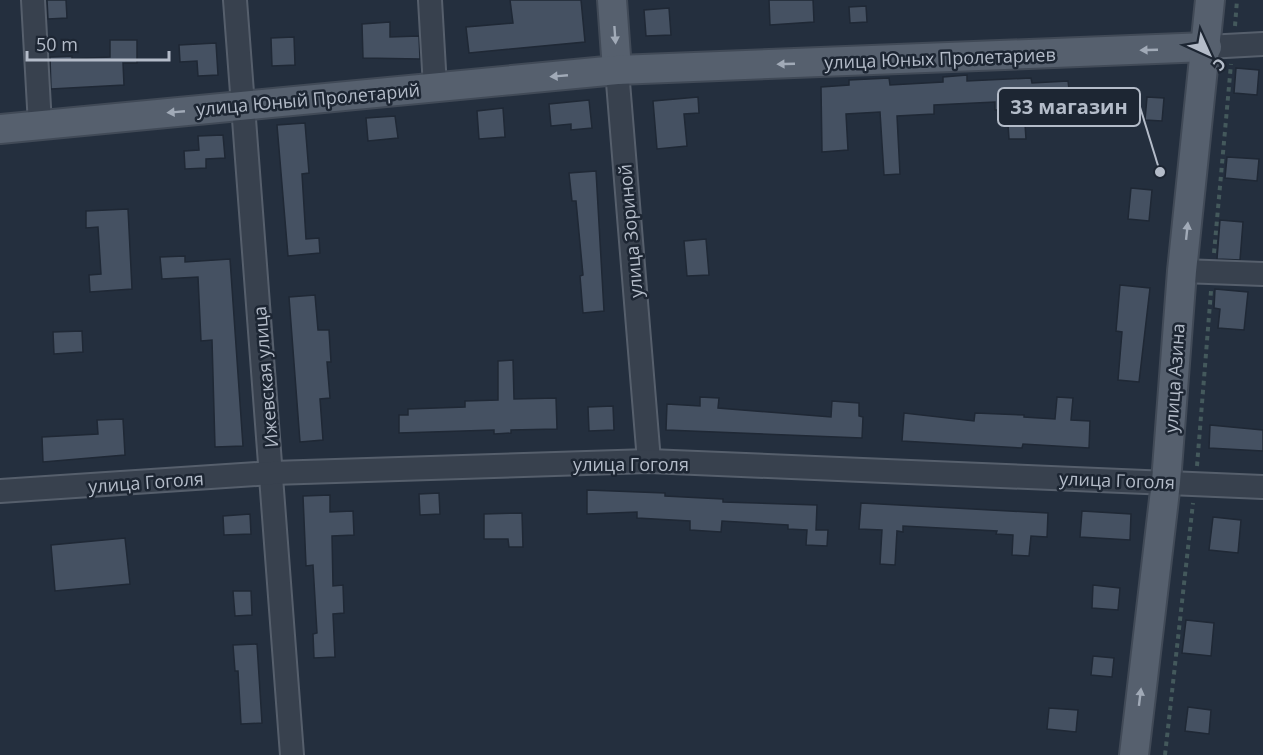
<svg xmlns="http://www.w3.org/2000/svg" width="1263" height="755" viewBox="0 0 1263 755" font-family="'Open Sans',sans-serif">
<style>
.building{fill:#455162;stroke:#1f2835;stroke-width:1.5}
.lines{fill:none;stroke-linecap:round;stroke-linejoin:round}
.minor-casing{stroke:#565f6c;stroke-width:26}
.major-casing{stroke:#414a57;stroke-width:32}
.path{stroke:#44595c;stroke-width:4;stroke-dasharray:4.5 4.5;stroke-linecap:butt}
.minor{stroke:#38414e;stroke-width:22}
.major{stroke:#56606e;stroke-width:28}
.oneway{fill:#a1aab7}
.labels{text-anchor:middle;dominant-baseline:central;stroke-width:5;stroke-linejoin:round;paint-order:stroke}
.street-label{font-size:18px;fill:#b4bcc9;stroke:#1d2633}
.leader{fill:none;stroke:#b4bcc9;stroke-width:2}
.callout-dot{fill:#b4bcc9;stroke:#1d2633;stroke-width:2}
.callout{fill:#1d2633;stroke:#b4bcc9;stroke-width:2}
.callout-label{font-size:20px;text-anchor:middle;font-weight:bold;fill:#b4bcc9}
</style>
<rect width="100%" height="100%" fill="#242f3e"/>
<!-- building -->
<g class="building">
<path d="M47,0H66L67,18L48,19Z"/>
<path d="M510,0H581L585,42L469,53L466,27L513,23Z"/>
<path d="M769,0H813L814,22L770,25Z"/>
<path d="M866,6L867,22L850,23L849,7Z"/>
<path d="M669,8L671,35L646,36L644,10Z"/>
<path d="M390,22V37L419,36L420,59L363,58L362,24Z"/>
<path d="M294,37L295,65L272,66L271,38Z"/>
<path d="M110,40H137V63H123L124,85L51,89L50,57L72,56V59L110,57Z"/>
<path d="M216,43L218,75L198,76L197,61L180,62L179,45Z"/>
<path d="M1236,68L1259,70L1257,95L1234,93Z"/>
<path d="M967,75V81L1031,78L1032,83L1068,81L1069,89L1093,88L1094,104L1024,109L1026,139H1009L1007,110H995V102L934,105V114L897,116L900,174L884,175L880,112L846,114L848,150L822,152L821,87L849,85V80L889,78L890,85L943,82V77Z"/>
<path d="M698,97L699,113L684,114L687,146L657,149L653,101Z"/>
<path d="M1147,97L1164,98L1162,121L1145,120Z"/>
<path d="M589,100L592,128L571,130V124L551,126L549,104Z"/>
<path d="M503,108L505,137L479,139L477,111Z"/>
<path d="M395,116L398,138L368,141L366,118Z"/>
<path d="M305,123L309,173L302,174L306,239L319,238L320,253L288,256L277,125Z"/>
<path d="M223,135L225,158L206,159V168L185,169L184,151L199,150L198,136Z"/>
<path d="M1227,157L1259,159L1257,181L1225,178Z"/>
<path d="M596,171L604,311L583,313L580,276L583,275L576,201H572L569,173Z"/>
<path d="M1131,188L1152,190L1149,221L1128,219Z"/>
<path d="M128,209L132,289L90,292L89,275L101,274L98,227L86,228V211Z"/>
<path d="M1220,220L1243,222L1240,260L1217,259Z"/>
<path d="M706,239L709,275L687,276L684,241Z"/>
<path d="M185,256V262L230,259L243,446L215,447L212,340L201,341L198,277L162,279L160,257Z"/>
<path d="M1120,285L1150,288L1139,382L1118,380L1122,332L1116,331Z"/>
<path d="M1215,289L1248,292L1244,330L1218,328L1220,309L1214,308Z"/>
<path d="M315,295L318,330H329L331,362H327L330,398L320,399L323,440L300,442L289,297Z"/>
<path d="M82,331L83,352L54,354L53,332Z"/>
<path d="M513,360L514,399L556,398L557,429L511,430V433L494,434V430L399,433V415H408V409L465,407V401L498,400V361Z"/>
<path d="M700,397L719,398L718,408L831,417L832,401L859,403V416L863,417L862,438L666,430L667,404L700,406Z"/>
<path d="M1057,397L1073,398L1071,420L1090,421L1089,448L1023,444L1022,448L902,441L904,413L974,421L975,413L1024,415V417L1055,419Z"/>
<path d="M613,406L614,430L589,431L588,407Z"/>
<path d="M123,419L125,455L43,462L42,437L98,434L97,420Z"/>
<path d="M1210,425L1263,430V451L1209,448Z"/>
<path d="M587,490L665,493V496L723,499V502L817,505L816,530H828L827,546L806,545L807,530L788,529V525L722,521L721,532L690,530V521L637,518V512L587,514Z"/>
<path d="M439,493L440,514L420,515L419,494Z"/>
<path d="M330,495V512L353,511L354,535L332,536L333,586L343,585L344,613L333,614L335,657L314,658L313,634L317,633L313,565L306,566L303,496Z"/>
<path d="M861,503L1048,513L1047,537L1031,536L1029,556L1012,555L1013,535L996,534L997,531L903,526V532L897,531L895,565L880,564L882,530L859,529Z"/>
<path d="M1082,511L1131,514L1130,540L1080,537Z"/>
<path d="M522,513L523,547H509L508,539H484V514Z"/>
<path d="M250,514L251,534L224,535L223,516Z"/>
<path d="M1213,517L1241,520L1238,553L1209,550Z"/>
<path d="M125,538L130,584L55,591L51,545Z"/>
<path d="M1093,585L1120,588L1118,610L1092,608Z"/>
<path d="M233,591H251L252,615L235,616Z"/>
<path d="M1186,620L1214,623L1211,656L1182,653Z"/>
<path d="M257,644L262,723L241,724L238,671H235L233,645Z"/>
<path d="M1093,656L1114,658L1112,677L1091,675Z"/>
<path d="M1188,707L1211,710L1209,734L1185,731Z"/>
<path d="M1049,708L1078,710L1076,732L1047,729Z"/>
</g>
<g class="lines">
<!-- minor casing -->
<g class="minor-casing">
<g id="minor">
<path d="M33,0L40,125"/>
<path d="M235,0L292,755"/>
<path d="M430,0L435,87"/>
<path d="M1207,47L1263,44"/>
<path d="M617,70L649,461"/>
<path d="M1182,271L1263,274"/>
<path d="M0,491L272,473L649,461L1263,487"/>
</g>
</g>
<!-- major casing -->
<g class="major-casing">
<g id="major">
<path d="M612,0L617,70"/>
<path d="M0,129L617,70L1207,47"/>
<path d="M1134,755L1166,482L1182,271L1210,0"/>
</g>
</g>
<!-- path -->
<g class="path">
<path d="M1235,26L1237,0"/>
<path d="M1214,253L1231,64"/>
<path d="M1197,466L1211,291"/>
<path d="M1165,755L1193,503"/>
</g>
<!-- minor -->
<use href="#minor" class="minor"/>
<!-- major -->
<use href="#major" class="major"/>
</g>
<!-- one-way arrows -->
<defs><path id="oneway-solid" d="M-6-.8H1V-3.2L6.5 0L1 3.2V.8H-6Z" transform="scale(1.5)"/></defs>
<g class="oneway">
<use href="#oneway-solid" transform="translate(615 35) rotate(86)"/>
<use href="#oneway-solid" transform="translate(1149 50) rotate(178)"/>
<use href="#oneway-solid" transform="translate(786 64) rotate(178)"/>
<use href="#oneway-solid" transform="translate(559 76) rotate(175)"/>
<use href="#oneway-solid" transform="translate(176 112) rotate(175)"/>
<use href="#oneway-solid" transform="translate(1187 231) rotate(-84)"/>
<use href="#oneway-solid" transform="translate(1140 697) rotate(-83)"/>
</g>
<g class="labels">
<!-- street labels -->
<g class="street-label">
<text transform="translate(940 58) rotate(-2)">улица Юных Пролетариев</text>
<text transform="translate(308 99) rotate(-5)">улица Юный Пролетарий</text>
<text transform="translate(630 231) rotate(-95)">улица Зориной</text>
<text transform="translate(265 377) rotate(-95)">Ижевская улица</text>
<text transform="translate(1174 378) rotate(-86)">улица Азина</text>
<text x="631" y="464">улица Гоголя</text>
<text transform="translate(1117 480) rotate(2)">улица Гоголя</text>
<text transform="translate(146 482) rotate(-4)">улица Гоголя</text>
</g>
</g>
<!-- callouts -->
<path class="leader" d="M1160 172L1140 107"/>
<circle class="callout-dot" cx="1160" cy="172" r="6"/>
<rect class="callout" x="998" y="88" width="142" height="38" rx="6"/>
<g class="callout-label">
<text x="1069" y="114">33 магазин</text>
</g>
<!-- north arrow -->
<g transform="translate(1209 54) rotate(135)" stroke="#1d2633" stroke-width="4.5" paint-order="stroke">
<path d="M0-4.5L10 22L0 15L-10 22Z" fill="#b4bcc9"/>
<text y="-9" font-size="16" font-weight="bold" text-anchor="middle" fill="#b4bcc9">С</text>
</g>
<!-- scale -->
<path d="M27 51v9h142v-9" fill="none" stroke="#b4bcc9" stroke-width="3"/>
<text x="36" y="51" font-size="18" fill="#b4bcc9" stroke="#1d2633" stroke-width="4.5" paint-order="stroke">50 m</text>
</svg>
